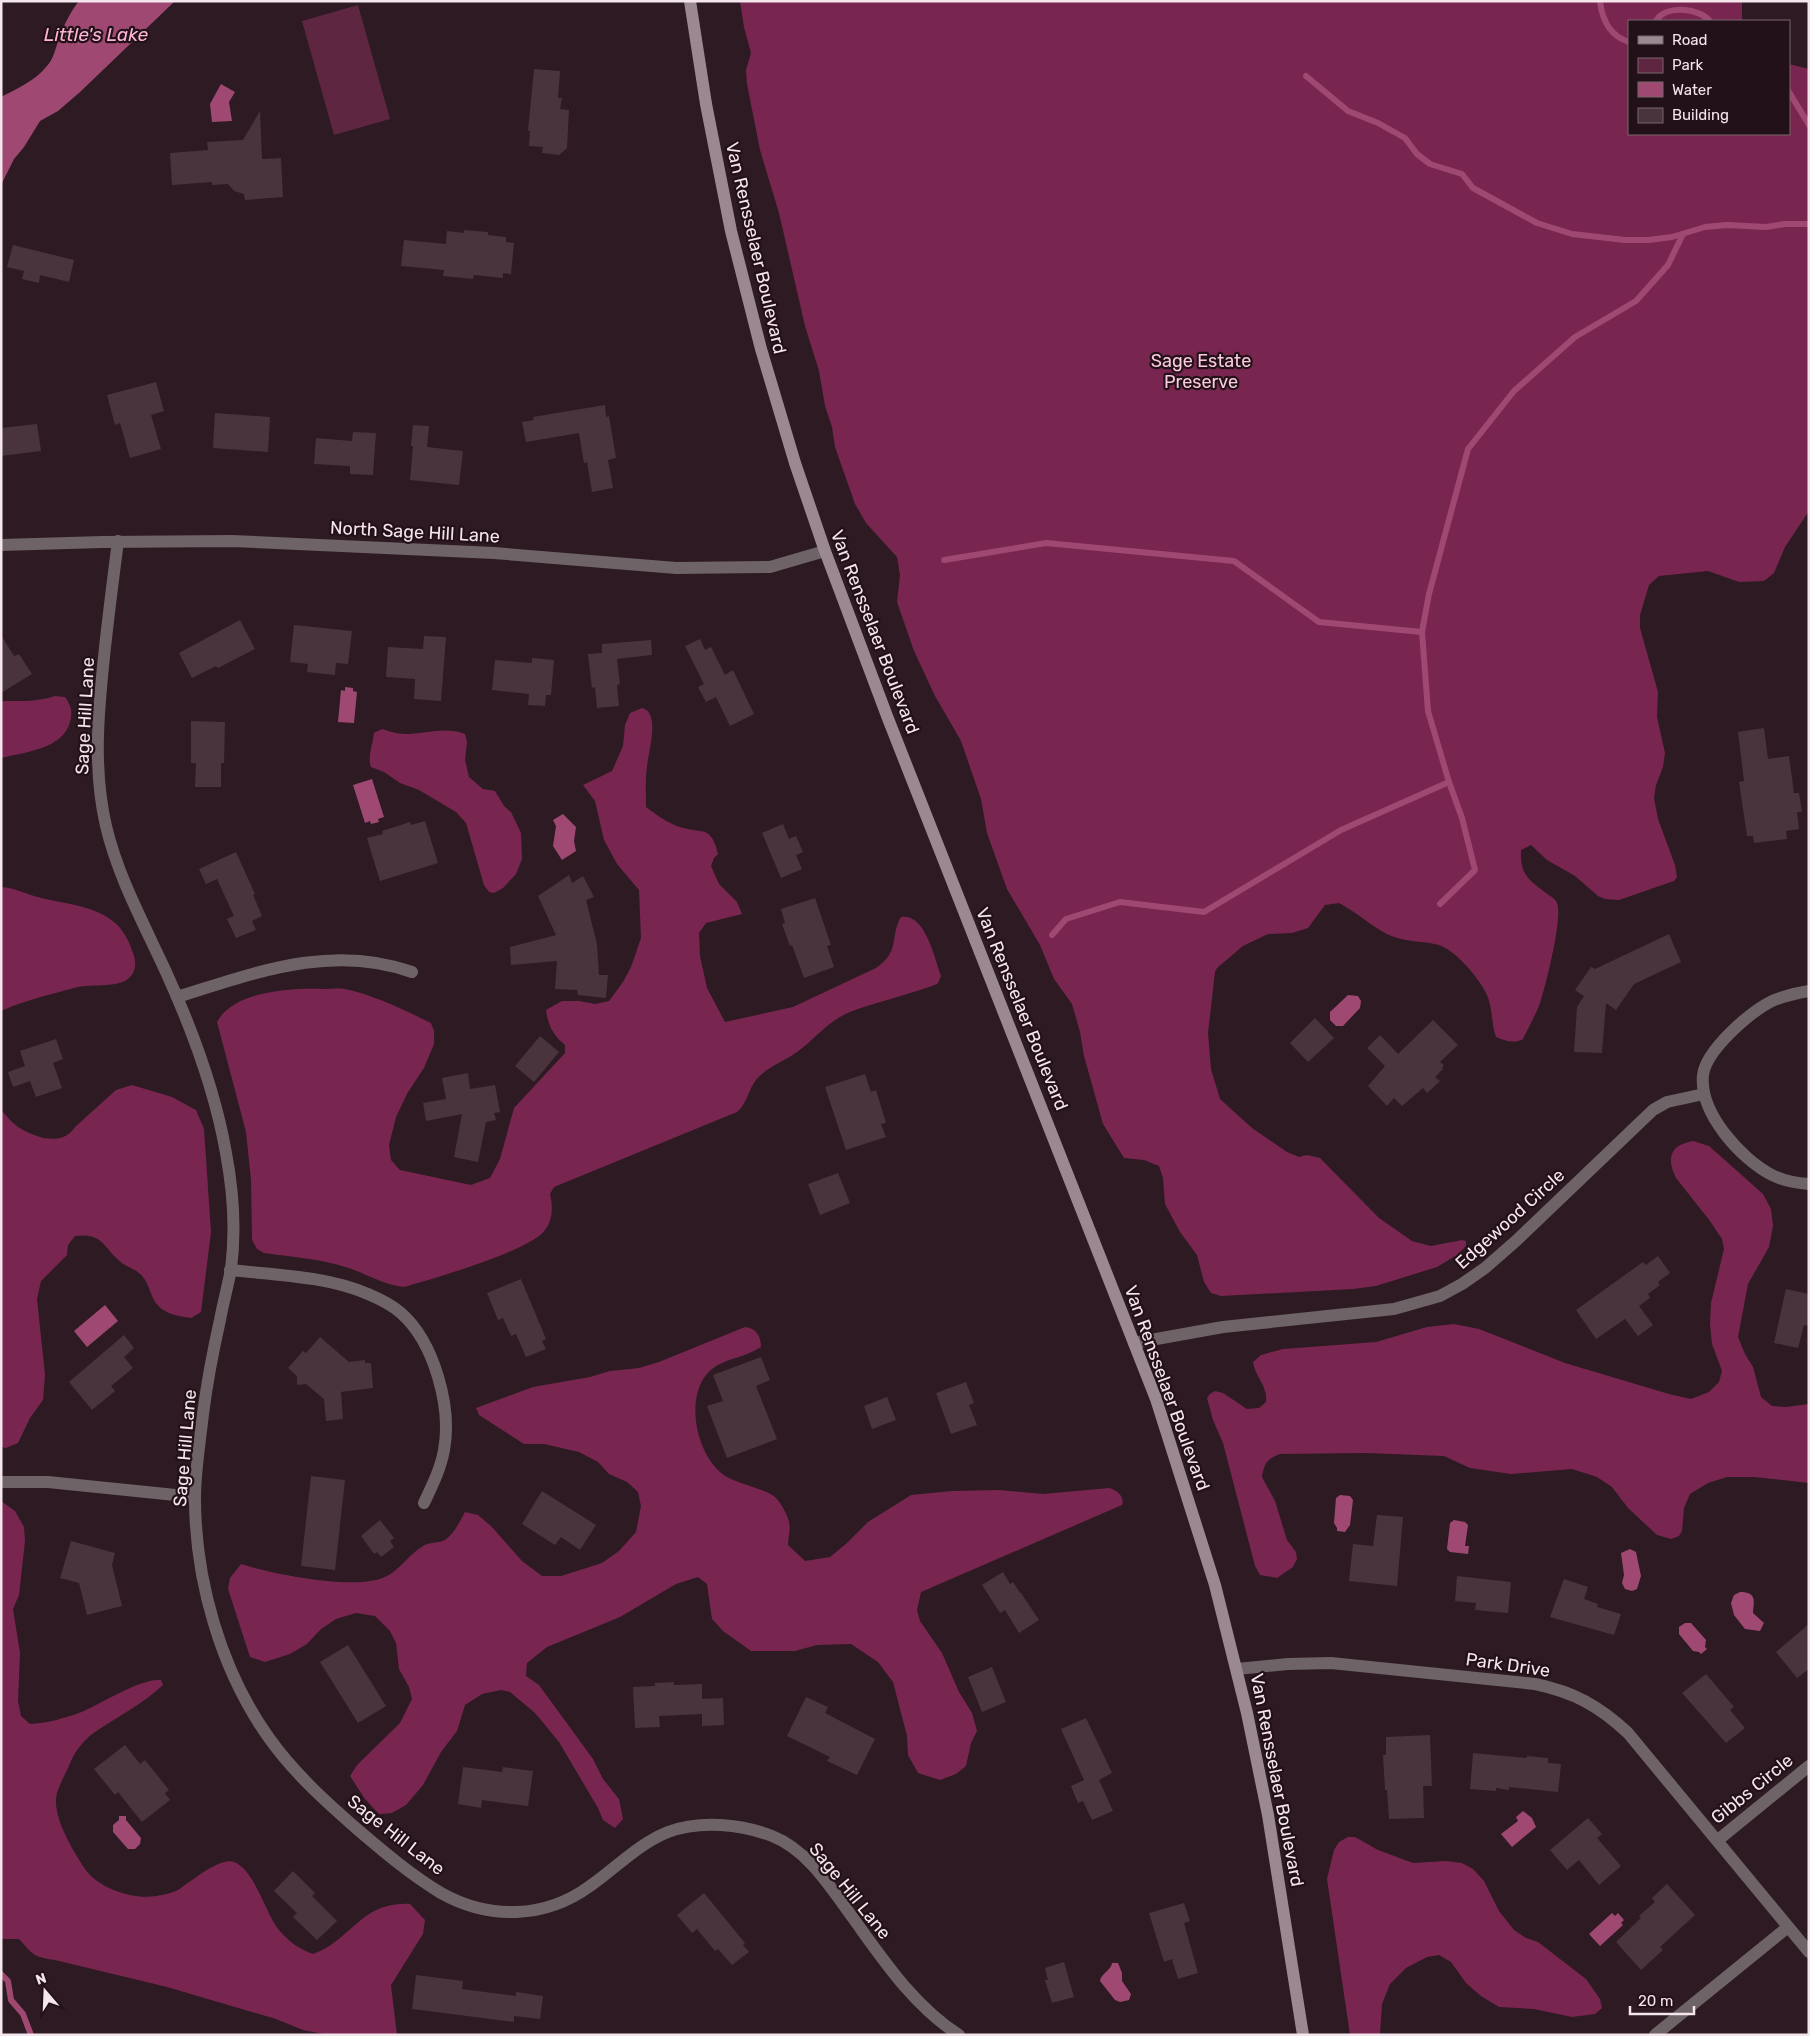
<svg xmlns="http://www.w3.org/2000/svg" width="1810" height="2036" viewBox="0 0 1810 2036" font-family="Rubik,sans-serif">
<style>
.green{fill:#5f2642}
.forest{fill:#782650}
.water{fill:#9f4972}
.lines{fill:none;stroke-linecap:round;stroke-linejoin:round}
.stream{stroke:#9f4972;stroke-width:6}
.building{fill:#49343d}
.street{stroke:#6e6367;stroke-width:12}
.secondary{stroke:#9a8990;stroke-width:12}
.labels{text-anchor:middle;dominant-baseline:central;stroke-width:4.5;stroke-linejoin:round;paint-order:stroke}
.street-label{font-size:18px;fill:#f4e6ec;stroke:#231119}
.park-label{font-size:18px;fill:#fccadf;stroke:#231119}
.water-label{font-size:19px;font-style:italic;fill:#fdb5d3;stroke:#231119}
</style>
<rect width="100%" height="100%" fill="#2d1a22"/>
<!-- green -->
<path class="green" d="M358,5L390,119L334,135L302,21Z"/>
<!-- forest -->
<g class="forest">
<path d="M740,1H1742V21H1629V134H1789V64L1809,69V511L1785,547L1774,573L1764,581L1739,582L1708,571L1659,576L1649,585L1640,615V628L1658,692L1657,717L1665,753L1663,767L1656,785L1654,798L1658,819L1675,865L1677,877L1674,881L1619,900L1605,899L1598,896L1575,876L1547,860L1531,845L1521,850C1520,874 1528,880 1546,893C1550,896 1555,898 1557,903C1563,917 1546,984 1541,1000C1537,1013 1529,1026 1523,1039C1514,1044 1506,1041 1496,1037C1491,1023 1493,1007 1486,993C1479,978 1455,950 1439,945C1424,941 1408,942 1394,937C1375,930 1357,912 1339,903L1325,905L1308,928L1292,933L1268,934L1243,946L1217,968L1215,972L1208,1033L1211,1069L1220,1099L1252,1128L1287,1152L1299,1157L1307,1155L1320,1158L1379,1218L1412,1241L1431,1246L1462,1240L1466,1241V1246L1457,1255L1437,1267L1376,1286L1353,1289L1221,1296L1211,1293L1204,1282L1197,1255L1180,1232L1165,1204L1163,1178L1159,1166L1144,1160L1124,1158L1103,1124L1084,1056L1080,1032L1072,1004L1054,979L1040,945L1007,889L987,833L981,799L961,741L935,696L914,651L897,602L900,575L897,557L866,523L855,504L835,447L832,427L825,406L819,371L805,326L779,213L760,150L747,84L746,70L751,53L744,27Z"/>
<path d="M55,696L65,697C71,705 73,712 70,722C63,749 25,752 1,758V701C20,701 37,702 55,696Z"/>
<path d="M642,708C661,712 648,753 647,767C645,780 646,794 646,807C658,816 673,827 688,829C694,831 701,830 707,833C714,838 716,846 718,854L714,858L711,866L719,884L737,902L742,914L706,923L699,933L700,956L707,988L725,1022L793,1007L876,968C901,951 889,938 901,917C925,912 935,959 941,976C940,978 939,981 938,983C933,988 862,1006 848,1013C828,1021 814,1040 797,1052C783,1062 767,1067 756,1080C748,1090 747,1104 737,1112L554,1187L550,1194C553,1206 553,1220 545,1230C530,1251 432,1279 404,1287C384,1285 368,1275 349,1268C322,1259 293,1257 264,1253L257,1249L252,1240L251,1180L246,1132L217,1022C233,991 291,988 322,989C329,989 338,988 345,989C374,995 404,1010 431,1023L434,1031V1044L424,1068L408,1092L396,1117L389,1145L391,1160L400,1170L471,1185L490,1178L500,1159L514,1108L565,1053V1045C554,1036 548,1026 546,1010L562,1001H579L595,1004L609,1001L623,982L631,967L641,938L639,890L617,864L604,840L595,801L583,785L612,771L623,746L625,725L630,713Z"/>
<path d="M382,729C389,731 397,734 405,734C423,734 447,726 465,734L467,742L465,760L469,777L483,789L495,791L504,806L511,812L521,833L522,859L516,874L503,888L494,893L489,892L484,885L466,823L456,812L419,790L400,783L384,772L371,767C367,757 373,744 374,733Z"/>
<path d="M1,887C15,888 21,892 34,896C58,903 89,904 110,919C122,927 129,940 133,953C136,961 137,971 129,978C118,988 92,984 78,987C52,994 26,1000 1,1011Z"/>
<path d="M132,1085L172,1097L196,1110L204,1129L211,1232L201,1312L191,1318C177,1316 162,1314 154,1300C149,1291 148,1280 139,1273C135,1269 127,1267 122,1263C103,1248 104,1232 75,1236L68,1245L67,1255L41,1281L37,1299L45,1375L43,1400L30,1418L18,1443L6,1448L1,1447V1110C6,1115 12,1123 18,1127C36,1138 62,1147 75,1127L116,1090Z"/>
<path d="M1693,1141L1709,1146L1763,1194L1771,1209L1773,1226L1769,1247L1748,1284L1738,1337L1745,1354L1753,1367L1761,1397L1772,1406L1786,1407L1809,1404V1483L1754,1477H1727L1708,1483L1690,1494L1684,1508L1682,1531L1679,1536L1671,1539L1657,1535L1628,1508L1612,1487L1597,1477L1572,1469L1511,1474L1470,1468L1444,1456L1365,1453L1280,1454C1267,1459 1264,1464 1262,1477L1275,1501L1287,1540L1296,1552L1297,1559L1293,1567L1277,1578L1260,1575L1255,1566L1223,1443L1213,1420L1207,1398L1210,1394L1215,1391L1223,1393L1247,1409L1259,1408L1266,1402C1268,1386 1255,1377 1253,1362L1261,1355L1283,1349L1376,1342L1427,1327L1454,1324L1479,1329L1565,1363L1669,1394L1691,1399L1709,1392L1719,1382L1722,1371L1712,1344L1710,1324L1711,1303L1724,1249L1722,1239L1710,1221L1676,1178C1666,1158 1670,1145 1693,1141Z"/>
<path d="M745,1327C756,1328 761,1336 761,1347C747,1357 726,1358 712,1369C682,1393 696,1459 727,1477C739,1484 769,1490 776,1498C781,1503 788,1516 789,1522C791,1529 788,1538 788,1545L805,1561L830,1557L847,1543L868,1522L911,1495L952,1491L999,1490L1043,1494L1109,1488C1117,1490 1125,1497 1122,1505L921,1592L917,1610L920,1621L942,1653L959,1692L972,1713L977,1731L971,1743L966,1766L956,1774L940,1780L918,1773L908,1755L907,1736L893,1682L878,1662L851,1644L817,1645L795,1651H751L723,1631L712,1619L707,1584L698,1577L676,1584L620,1617L547,1647L527,1663L526,1676L539,1685L593,1759L603,1779L619,1799L623,1819L615,1828L603,1820L598,1808L559,1742L535,1713L510,1692L501,1690L482,1694L465,1705L457,1731L441,1752L423,1785L406,1805L392,1813L379,1814L365,1799L350,1776L357,1765L400,1723L412,1699L409,1687L399,1669L396,1643L390,1631L375,1616L356,1613L336,1619L321,1629L307,1644L290,1654L265,1662L250,1657L228,1589L230,1578L241,1564C273,1574 354,1591 385,1577C399,1571 409,1554 423,1546C429,1542 439,1543 445,1540C454,1534 460,1521 465,1512L478,1515L491,1526L522,1561L542,1576H561L602,1563L619,1551L636,1532L641,1506L638,1492L627,1482L609,1474L598,1462L579,1452L544,1444H524L479,1415L476,1408L533,1387L590,1377L610,1371L639,1368L659,1362Z"/>
<path d="M1,1501L15,1511L24,1527L25,1541L19,1595L13,1609L20,1653L18,1701L21,1716L30,1724C47,1723 62,1719 79,1713C99,1705 140,1678 161,1680L163,1685C143,1704 117,1717 95,1732C82,1741 73,1754 68,1768C64,1776 60,1784 57,1793C51,1816 73,1850 85,1869C99,1889 134,1900 156,1896C163,1895 172,1893 178,1890C191,1882 219,1857 234,1862C255,1870 265,1913 279,1930C289,1942 299,1949 313,1954C351,1941 361,1901 410,1904L425,1920L423,1934L391,1985L397,2035H329L303,2030L276,2019L167,1987L55,1960C34,1957 33,1955 19,1939H1Z"/>
<path d="M1348,1837H1355L1378,1850L1413,1863L1446,1861L1462,1863L1473,1869L1484,1881L1499,1911L1514,1930L1526,1938L1538,1942L1586,1979L1600,1999L1602,2008L1595,2014L1572,2017L1534,2009L1499,2007L1481,1996L1466,1983L1451,1962L1439,1955L1427,1957L1406,1968L1390,1984L1382,2004L1380,2035H1350L1327,1879L1334,1850L1339,1842Z"/>
</g>
<!-- water -->
<g class="water">
<path d="M79,1H175L80,92L58,111L40,121L24,147L14,159L1,185V97C16,89 35,81 46,67C54,59 55,49 59,39C63,26 71,11 79,1Z"/>
<path d="M221,84L235,92L229,102L232,121L212,122L210,104Z"/>
<path d="M345,687L353,688V691L357,692L354,723L338,722L341,690L345,691Z"/>
<path d="M372,779L384,817L378,819L379,822L371,824L370,821L365,823L353,785Z"/>
<path d="M563,814L576,827L574,841L576,851L562,860L553,846L556,826L553,820Z"/>
<path d="M1348,995L1358,996L1361,1001L1360,1008L1343,1026H1336L1330,1020V1012Z"/>
<path d="M105,1305L118,1321L87,1347L74,1331Z"/>
<path d="M1340,1495L1350,1496L1353,1500L1350,1525L1345,1532L1337,1531V1528L1334,1523L1336,1498Z"/>
<path d="M1454,1520L1465,1522L1468,1525L1465,1546H1469L1468,1554L1450,1552L1447,1549L1450,1523Z"/>
<path d="M1630,1549L1636,1552L1641,1576L1637,1589L1632,1591L1625,1589L1622,1583L1624,1575L1621,1553Z"/>
<path d="M1740,1592C1757,1592 1754,1601 1753,1613L1764,1623L1760,1631L1745,1629L1734,1615L1731,1603L1734,1595Z"/>
<path d="M1685,1623H1691L1706,1640L1705,1647L1707,1649L1701,1654L1699,1652L1693,1651L1679,1634V1627Z"/>
<path d="M1523,1811L1532,1818L1536,1827L1512,1847L1501,1834L1518,1821L1516,1817Z"/>
<path d="M119,1816H126V1820L141,1838L140,1844L135,1849H128L113,1832V1825L119,1820Z"/>
<path d="M1612,1913L1615,1916L1618,1913L1624,1920L1621,1923L1623,1925L1600,1946L1589,1934Z"/>
<path d="M1112,1963H1118L1122,1973V1981L1131,1994L1129,2000L1120,2002L1115,2000L1100,1981C1101,1973 1111,1971 1112,1963Z"/>
</g>
<g class="lines">
<!-- stream -->
<g class="stream">
<path d="M1600,1C1602,19 1610,36 1629,42"/>
<path d="M1656,21C1665,4 1699,8 1710,21"/>
<path d="M1306,76L1348,111L1378,123L1405,138L1417,154L1430,164L1462,174L1473,188L1537,223L1572,234L1625,240H1649L1672,237L1705,227L1727,225L1766,227L1785,224H1809"/>
<path d="M1789,92L1809,125"/>
<path d="M944,560L1046,543L1234,561L1319,622L1422,632"/>
<path d="M1440,904L1475,870L1462,818L1449,782"/>
<path d="M1052,935L1066,919L1120,902L1204,912L1341,830L1449,782L1428,711L1422,632L1429,594L1468,449L1514,391L1575,337L1636,301L1668,265L1683,234"/>
<path d="M1,1974L8,1981L11,2000L23,2014L31,2035"/>
</g>
</g>
<!-- building -->
<g class="building">
<path d="M534,69L560,71L558,98H562L560,109L569,110L567,148L559,155L542,153L543,147L529,146L530,131H528Z"/>
<path d="M260,111L262,159L281,158L283,197L245,200L244,194L234,191L228,184L212,185V182L172,185L170,153L208,150L207,142L243,140Z"/>
<path d="M464,230L488,232V235L506,237V242L514,243L511,274L503,273V278L474,275L473,279L443,276L444,270L401,266L404,240L446,244L447,231L464,233Z"/>
<path d="M13,245L74,260L69,282L40,275L39,283L22,279L24,271L7,267Z"/>
<path d="M156,382L164,411L151,415L161,449L130,458L120,423L115,425L107,395Z"/>
<path d="M605,405L606,417L609,416L616,458L608,460L613,488L592,492L587,462L584,463L579,433L526,442L522,422L534,420L533,417Z"/>
<path d="M215,413L270,417L268,452L213,448Z"/>
<path d="M37,424L41,451L1,456V428Z"/>
<path d="M413,425L429,426L427,447L463,451L459,485L410,480L413,446H411Z"/>
<path d="M353,432L376,433L373,475L350,474V466L314,464L316,438L352,441Z"/>
<path d="M240,620L255,649L218,668L216,666L192,678L179,653Z"/>
<path d="M294,625L352,631L348,664L336,663L335,675L307,672L308,664L290,662Z"/>
<path d="M1,635L14,656L19,654L32,674L1,693Z"/>
<path d="M424,636L446,637L441,701L414,699L415,679L386,677L388,647L423,649Z"/>
<path d="M700,639L705,650L711,647L725,675L733,670L754,714L730,726L716,697L706,702L698,687L704,684L685,646Z"/>
<path d="M651,640L652,655L617,659L620,684L617,685L619,706L597,708L595,687L592,688L588,654L602,653V644Z"/>
<path d="M532,658L554,660L551,695H546L545,706L528,705L529,694L492,690L495,660L532,663Z"/>
<path d="M191,721L225,722L224,763H221V787H195L196,763H191Z"/>
<path d="M1764,728L1768,759L1789,756L1794,793H1799L1802,812H1797L1799,829L1786,831L1787,839L1754,843L1753,836H1747L1739,782L1744,781L1738,732Z"/>
<path d="M425,821L438,863L380,881L367,838L383,834L382,831L410,822L411,825Z"/>
<path d="M783,824L789,839L796,836L803,852L796,855L802,869L781,878L762,833Z"/>
<path d="M236,852L255,894L253,895L262,916L252,921L256,930L236,938L227,919L234,916L217,879L206,884L199,869Z"/>
<path d="M569,875L572,883L583,876L594,897L586,900L597,944L599,975H608L606,998L578,995L577,990L555,989L557,961L511,965L510,947L556,935L538,896Z"/>
<path d="M815,898L831,945L827,946L834,967L804,978L792,945L790,946L782,924L785,923L781,909Z"/>
<path d="M1669,934L1681,962L1634,984L1616,1010L1606,1003L1602,1053L1574,1052L1577,1007L1584,996L1575,990L1591,967L1595,969Z"/>
<path d="M1315,1018L1334,1038L1308,1062L1290,1043Z"/>
<path d="M1433,1020L1458,1045L1440,1062L1444,1065L1442,1068L1443,1069L1435,1077L1440,1081L1427,1093L1423,1088L1402,1106L1394,1098L1387,1106L1368,1086L1385,1066L1367,1048L1380,1035L1398,1054Z"/>
<path d="M540,1036L559,1052L534,1082L515,1066Z"/>
<path d="M56,1039L63,1059L53,1063L62,1088L36,1097L30,1081L13,1087L8,1072L25,1066L20,1051Z"/>
<path d="M468,1073L470,1089L495,1085L500,1112L494,1113L496,1120L486,1122L478,1162L454,1157L462,1114L426,1121L423,1103L446,1099L442,1078Z"/>
<path d="M865,1074L871,1092L876,1090L886,1123L881,1124L886,1137L846,1150L825,1087Z"/>
<path d="M838,1173L850,1203L820,1215L808,1184Z"/>
<path d="M1658,1256L1670,1273L1658,1282L1660,1285L1648,1294L1650,1298L1639,1306L1653,1325L1638,1336L1625,1319L1596,1339L1576,1310L1643,1262L1646,1265Z"/>
<path d="M521,1279L546,1339L542,1341L546,1349L526,1357L516,1334L511,1336L503,1318L498,1320L487,1293Z"/>
<path d="M1786,1289L1809,1294V1326L1804,1325L1798,1348L1774,1343Z"/>
<path d="M124,1335L134,1348L124,1357L133,1368L111,1386L115,1391L92,1410L69,1382Z"/>
<path d="M320,1337L349,1362L365,1360V1363H371L373,1388L341,1392L343,1419L326,1421L324,1399L306,1384L297,1385V1376L288,1368L303,1351L306,1353Z"/>
<path d="M761,1357L770,1380L756,1386L777,1439L727,1458L707,1406L723,1401L713,1375Z"/>
<path d="M966,1382L974,1403L969,1405L977,1425L951,1434L936,1393Z"/>
<path d="M887,1397L896,1420L872,1429L864,1406Z"/>
<path d="M311,1476L345,1480L335,1570L301,1566Z"/>
<path d="M542,1491L596,1525L580,1550L561,1537L555,1545L522,1524Z"/>
<path d="M1377,1515L1403,1517L1397,1586L1349,1581L1353,1544L1373,1546Z"/>
<path d="M380,1520L394,1538L390,1541L394,1547L381,1557L377,1552L374,1554L361,1536Z"/>
<path d="M71,1541L115,1553L112,1565L122,1606L87,1615L79,1583L60,1578Z"/>
<path d="M1003,1572L1010,1584L1013,1582L1020,1593H1021L1039,1620L1019,1633L1005,1610L1000,1613L982,1585Z"/>
<path d="M1457,1576L1511,1582L1508,1613L1475,1610L1476,1603L1455,1601Z"/>
<path d="M1564,1579L1588,1587L1584,1599L1598,1604L1597,1607L1621,1614L1614,1635L1550,1617Z"/>
<path d="M1809,1624V1669L1797,1678L1776,1652Z"/>
<path d="M348,1645L386,1706L358,1723L320,1662Z"/>
<path d="M992,1667L1006,1702L982,1712L968,1677Z"/>
<path d="M1706,1674L1734,1707L1730,1710L1745,1728L1726,1743L1682,1693Z"/>
<path d="M674,1682V1685L702,1684V1699L723,1698L724,1725L702,1726V1714L659,1716L660,1727L635,1728L633,1687L655,1686V1683Z"/>
<path d="M806,1697L828,1707L825,1713L875,1739L857,1775L827,1761L830,1757L787,1736Z"/>
<path d="M1086,1718L1112,1773L1099,1780L1113,1811L1092,1820L1083,1801L1078,1803L1071,1786L1084,1780L1061,1729Z"/>
<path d="M1430,1735L1432,1786H1423L1424,1818L1389,1819L1387,1790H1385L1383,1755H1386V1737Z"/>
<path d="M125,1745L140,1764L145,1760L169,1790L165,1793L170,1800L142,1822L118,1792L115,1795L94,1769Z"/>
<path d="M1473,1753L1527,1758V1756L1548,1758V1763L1561,1764L1558,1792L1509,1787V1790L1496,1788V1791L1470,1789Z"/>
<path d="M463,1767L502,1772L503,1767L533,1771L528,1806L482,1800L481,1808L458,1804Z"/>
<path d="M1588,1818L1602,1834L1597,1838L1621,1866L1599,1885L1579,1860L1567,1870L1550,1850Z"/>
<path d="M293,1871L315,1893L312,1896L337,1921L317,1940L293,1917L297,1913L274,1891Z"/>
<path d="M1667,1884L1695,1915L1660,1947L1663,1950L1641,1970L1616,1942L1641,1918L1639,1916L1655,1902L1652,1898Z"/>
<path d="M704,1893L745,1943L743,1945L749,1952L732,1965L718,1949L715,1951L697,1929L692,1933L677,1915Z"/>
<path d="M1184,1903L1190,1921L1184,1923L1198,1973L1178,1979L1172,1959L1164,1962L1149,1913Z"/>
<path d="M1064,1962L1074,1997L1052,2003L1045,1980H1048L1045,1968Z"/>
<path d="M416,1975L463,1981L462,1989L516,1996V1992L543,1996L540,2019L514,2016V2022L412,2009Z"/>
</g>
<g class="lines">
<!-- street -->
<g class="street">
<path d="M118,541C113,580 108,618 104,657C98,714 93,770 106,826C118,877 144,924 166,972C192,1029 215,1090 226,1153C233,1190 236,1230 231,1269C228,1286 223,1303 220,1320C213,1351 207,1383 203,1414C200,1442 195,1471 195,1498C195,1580 221,1671 269,1738C294,1773 325,1801 357,1829C384,1852 411,1875 441,1893C489,1920 545,1919 590,1886C616,1868 638,1844 668,1832C700,1820 741,1824 772,1836C808,1850 831,1888 853,1918C884,1961 914,2006 959,2035"/>
<path d="M1,545L102,542L232,541L494,553L676,568L770,567L825,551"/>
<path d="M1809,991C1796,993 1784,996 1772,1001C1750,1012 1706,1050 1703,1075C1699,1113 1741,1159 1772,1175C1784,1181 1796,1183 1809,1184"/>
<path d="M177,997C255,973 331,943 412,972"/>
<path d="M230,1270C276,1275 326,1276 368,1294C380,1299 392,1305 401,1313C434,1342 452,1407 444,1450C441,1468 432,1486 424,1503"/>
<path d="M1134,1343L1223,1327L1394,1309L1440,1296L1462,1284L1485,1268L1517,1240L1653,1110L1667,1102L1704,1094"/>
<path d="M1,1482H48L195,1497"/>
<path d="M1237,1669L1288,1664L1331,1663L1535,1684C1574,1692 1599,1706 1628,1733L1809,1952"/>
<path d="M1718,1840L1809,1766"/>
<path d="M1655,2035L1788,1927"/>
</g>
<!-- secondary -->
<path class="secondary" d="M690,1L706,104L731,231L761,349L795,463L825,551L887,716L1156,1399L1215,1585L1247,1713L1268,1815L1303,2035"/>
</g>
<g class="labels">
<!-- street labels -->
<g class="street-label">
<text transform="translate(756 248) rotate(77)">Van Rensselaer Boulevard</text>
<text transform="translate(415 532) rotate(3)">North Sage Hill Lane</text>
<text transform="translate(875 632) rotate(69)">Van Rensselaer Boulevard</text>
<text transform="translate(85 716) rotate(-87)">Sage Hill Lane</text>
<text transform="translate(1022 1009) rotate(68)">Van Rensselaer Boulevard</text>
<text transform="translate(1510 1219) rotate(-42)">Edgewood Circle</text>
<text transform="translate(1167 1388) rotate(70)">Van Rensselaer Boulevard</text>
<text transform="translate(185 1448) rotate(-85)">Sage Hill Lane</text>
<text transform="translate(1508 1665) rotate(8)">Park Drive</text>
<text transform="translate(1277 1780) rotate(79)">Van Rensselaer Boulevard</text>
<text transform="translate(1752 1789) rotate(-39)">Gibbs Circle</text>
<text transform="translate(396 1835) rotate(38)">Sage Hill Lane</text>
<text transform="translate(850 1891) rotate(51)">Sage Hill Lane</text>
</g>
<!-- park labels -->
<g class="park-label">
<text x="1201" y="361">Sage Estate<tspan x="1201" dy="21">Preserve</tspan></text>
</g>
<!-- water labels -->
<g class="water-label">
<text x="96" y="34">Little's Lake</text>
</g>
</g>
<!-- border -->
<rect width="1810" height="2036" fill="none" stroke="#f4e6ec" stroke-width="5"/>
<!-- legend -->
<rect x="1628" y="20" width="162" height="115" fill="#231119" stroke="#77666d"/>
<rect x="1638" y="36" width="25" height="8" fill="#9a8990" stroke="#77666d"/>
<text x="1672" y="45" font-size="15" fill="#f4e6ec">Road</text>
<rect x="1638" y="58" width="25" height="15" fill="#5f2642" stroke="#77666d"/>
<text x="1672" y="70" font-size="15" fill="#f4e6ec">Park</text>
<rect x="1638" y="82" width="25" height="15" fill="#9f4972" stroke="#77666d"/>
<text x="1672" y="95" font-size="15" fill="#f4e6ec">Water</text>
<rect x="1638" y="108" width="25" height="15" fill="#49343d" stroke="#77666d"/>
<text x="1672" y="120" font-size="15" fill="#f4e6ec">Building</text>
<!-- north arrow -->
<g transform="translate(45 1991) rotate(341)" stroke="#231119" stroke-width="4" paint-order="stroke">
<path d="M0-4L9 19L0 12L-9 19Z" fill="#f4e6ec"/>
<text y="-8" font-size="14" font-weight="bold" text-anchor="middle" fill="#f4e6ec">N</text>
</g>
<!-- scale -->
<path d="M1630 2006v8h64v-8" fill="none" stroke="#f4e6ec" stroke-width="2.5"/>
<text x="1638" y="2006" font-size="15" fill="#f4e6ec" stroke="#231119" stroke-width="4" paint-order="stroke">20 m</text>
</svg>
